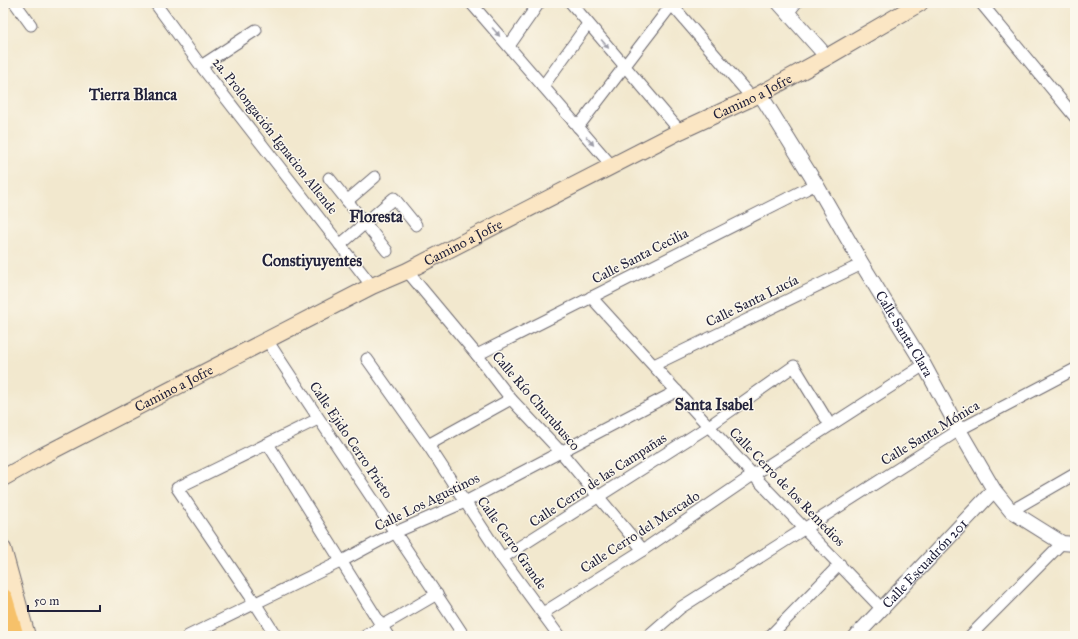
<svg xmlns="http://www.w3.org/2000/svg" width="1078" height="639" viewBox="0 0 1078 639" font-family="'IM FELL Great Primer',serif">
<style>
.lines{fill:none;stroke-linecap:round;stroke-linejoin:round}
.minor-casing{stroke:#6b676e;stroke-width:13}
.tertiary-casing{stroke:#6b676e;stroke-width:16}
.secondary-casing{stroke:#6b676e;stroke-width:18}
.trunk-casing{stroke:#6b676e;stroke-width:21}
.minor{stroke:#fff;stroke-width:11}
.tertiary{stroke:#fff;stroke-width:14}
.secondary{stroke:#fbe6c4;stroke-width:16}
.trunk{stroke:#f6c16b;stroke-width:19}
.oneway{fill:#9c9ca7}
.labels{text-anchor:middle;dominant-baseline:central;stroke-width:3;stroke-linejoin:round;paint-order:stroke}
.street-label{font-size:14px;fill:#22223b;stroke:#fbf7ec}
.quarter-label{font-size:16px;font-weight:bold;fill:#22223b;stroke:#fbf7ec}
</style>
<rect width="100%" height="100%" fill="#fbf7ec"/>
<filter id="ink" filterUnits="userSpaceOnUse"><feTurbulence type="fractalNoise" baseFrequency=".025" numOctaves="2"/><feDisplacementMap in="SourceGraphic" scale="8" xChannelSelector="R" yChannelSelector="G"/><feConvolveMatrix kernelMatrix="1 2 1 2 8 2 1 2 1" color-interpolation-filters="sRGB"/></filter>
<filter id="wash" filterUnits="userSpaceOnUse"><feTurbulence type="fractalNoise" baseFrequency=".012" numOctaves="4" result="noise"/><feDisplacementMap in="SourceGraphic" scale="16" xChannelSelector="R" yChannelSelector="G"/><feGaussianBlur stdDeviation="0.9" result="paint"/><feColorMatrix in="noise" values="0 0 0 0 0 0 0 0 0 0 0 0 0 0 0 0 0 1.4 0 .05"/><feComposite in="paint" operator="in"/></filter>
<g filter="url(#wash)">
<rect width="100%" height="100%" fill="#f2e8ce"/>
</g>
<g filter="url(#ink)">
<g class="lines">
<!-- minor casing -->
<g class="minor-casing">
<g id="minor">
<path d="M15,3L31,25"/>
<path d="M155,3L201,66L372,286"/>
<path d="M471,3L612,166"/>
<path d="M571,3L680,131"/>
<path d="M981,3L1075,117"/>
<path d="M672,5L752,98"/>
<path d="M788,13L796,3"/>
<path d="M509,46L539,3"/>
<path d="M201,66L256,30"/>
<path d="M543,86L588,24"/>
<path d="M578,127L673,3"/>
<path d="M329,178L387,251"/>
<path d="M347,201L375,177"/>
<path d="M340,245L394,198L416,225"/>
<path d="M407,271L477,355L511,399L560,451L643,550"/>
<path d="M591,297L753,475L881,608"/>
<path d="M267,340C332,440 399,537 464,636"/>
<path d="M477,355L816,184"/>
<path d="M367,359L428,445L502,558L559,636"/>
<path d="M654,365L862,264"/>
<path d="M268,444L388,636"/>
<path d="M428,445L511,399"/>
<path d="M1011,511L1075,474"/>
<path d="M502,558L709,426L794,366L830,425"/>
<path d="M543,613L643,550L753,475L924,365"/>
<path d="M188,636L342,561L396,532L465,502L677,391"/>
<path d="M276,636L255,603L177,488L318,419"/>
<path d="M365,636L437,594"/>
<path d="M648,636L680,608L959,430L1075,369"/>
<path d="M770,636L840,564"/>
<path d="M970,636L1062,543"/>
</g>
</g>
<!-- tertiary casing -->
<g class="tertiary-casing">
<g id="tertiary">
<path d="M779,3L827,57"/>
<path id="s1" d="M760,94L816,184L862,264L924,365L959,430L994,490L1011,511L1062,543L1075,544"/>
<path id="s2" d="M856,636L994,490"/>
</g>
</g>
<!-- secondary casing -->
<g class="secondary-casing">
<g id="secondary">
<path id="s3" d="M3,478L42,456L372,286L407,271L680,131L760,94L827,57L920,3"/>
<path d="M3,549L27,636"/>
</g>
</g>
<!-- trunk casing -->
<g class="trunk-casing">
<path id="trunk" d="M3,598L14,636"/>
</g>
<!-- minor -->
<use href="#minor" class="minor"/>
<!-- tertiary -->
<use href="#tertiary" class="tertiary"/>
<!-- secondary -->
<use href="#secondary" class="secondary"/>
<!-- trunk -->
<use href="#trunk" class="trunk"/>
</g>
<!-- one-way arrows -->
<defs><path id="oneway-solid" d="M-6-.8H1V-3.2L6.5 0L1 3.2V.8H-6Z"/></defs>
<g class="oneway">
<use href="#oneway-solid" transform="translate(496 32) rotate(49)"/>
<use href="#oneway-solid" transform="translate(605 44) rotate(50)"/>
<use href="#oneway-solid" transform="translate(590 141) rotate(49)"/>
</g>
</g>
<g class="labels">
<!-- street labels -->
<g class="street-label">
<text stroke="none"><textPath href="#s3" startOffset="841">Camino a Jofre</textPath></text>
<text transform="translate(275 136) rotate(52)">2a. Prolongación Ignacion Allende</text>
<text stroke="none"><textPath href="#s3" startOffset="517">Camino a Jofre</textPath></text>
<text transform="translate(640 256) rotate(-27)">Calle Santa Cecilia</text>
<text transform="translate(752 301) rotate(-26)">Calle Santa Lucía</text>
<text stroke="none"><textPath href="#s1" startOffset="280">Calle Santa Clara</textPath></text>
<text stroke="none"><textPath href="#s3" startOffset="193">Camino a Jofre</textPath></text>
<text transform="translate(536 401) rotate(49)">Calle Río Churubusco</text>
<text transform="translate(930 433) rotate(-31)">Calle Santa Mónica</text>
<text transform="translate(351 440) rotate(56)">Calle Ejido Cerro Prieto</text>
<text transform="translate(598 480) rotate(-33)">Calle Cerro de las Campañas</text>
<text transform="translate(787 487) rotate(46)">Calle Cerro de los Remedios</text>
<text transform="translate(427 502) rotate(-26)">Calle Los Agustinos</text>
<text transform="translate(640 532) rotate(-33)">Calle Cerro del Mercado</text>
<text transform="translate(512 543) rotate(55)">Calle Cerro Grande</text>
<text stroke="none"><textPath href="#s2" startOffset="100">Calle Escuadrón 201</textPath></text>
</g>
<!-- quarter labels -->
<g class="quarter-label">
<text x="133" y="94">Tierra Blanca</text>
<text x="376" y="216">Floresta</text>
<text x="312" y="260">Constiyuyentes</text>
<text x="714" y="404">Santa Isabel</text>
</g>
</g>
<!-- margin -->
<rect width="1078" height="639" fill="none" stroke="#fbf7ec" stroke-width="16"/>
<!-- scale -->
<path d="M28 605v6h72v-6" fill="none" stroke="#22223b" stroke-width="2"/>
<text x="34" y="605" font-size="12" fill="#22223b" stroke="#fbf7ec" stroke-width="3" paint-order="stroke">50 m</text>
</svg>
